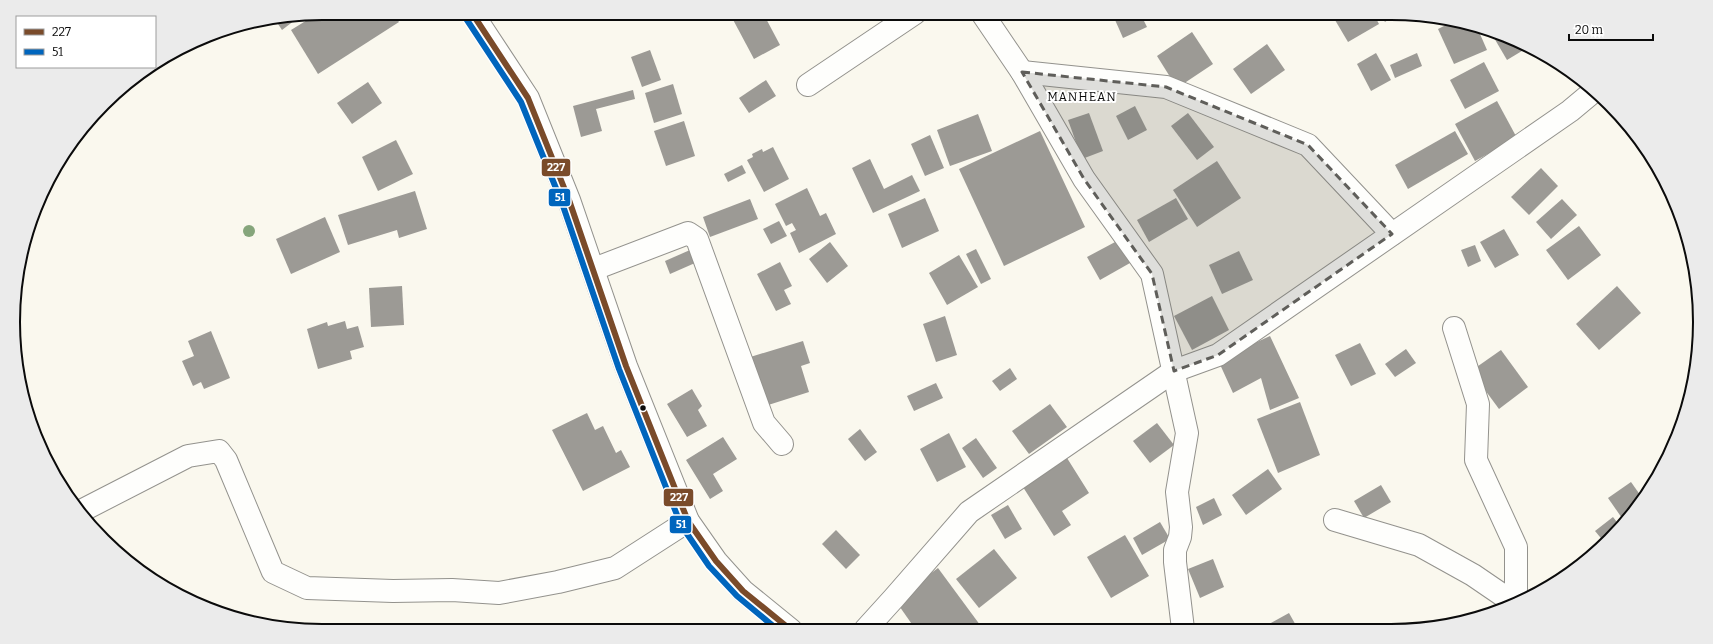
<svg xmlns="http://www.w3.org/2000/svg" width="1713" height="644" viewBox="0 0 1713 644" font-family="Bitter,serif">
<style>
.building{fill:#9c9a95}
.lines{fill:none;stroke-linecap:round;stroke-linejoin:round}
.minor-casing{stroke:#93928d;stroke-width:24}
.minor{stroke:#fefefc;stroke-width:22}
.bus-1-casing{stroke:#fff;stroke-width:9}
.bus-2-casing{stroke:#fff;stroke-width:9}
.bus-1{stroke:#7a4b2a;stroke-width:6}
.bus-2{stroke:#0065bd;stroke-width:6}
.tree{fill:#85a57b}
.marked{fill:#5f5e5a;fill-opacity:0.2;stroke:#5f5e5a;stroke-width:3;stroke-dasharray:8 5;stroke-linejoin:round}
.bus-dot{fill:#0b0b0b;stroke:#fff;stroke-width:1.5}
.labels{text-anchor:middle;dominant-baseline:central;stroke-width:4;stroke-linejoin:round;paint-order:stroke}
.quarter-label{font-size:12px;letter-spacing:1px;fill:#0b0b0b;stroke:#fff}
.rim{fill:none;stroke:#0b0b0b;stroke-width:2}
.line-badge{stroke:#fff;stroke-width:1.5}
.badge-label{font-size:11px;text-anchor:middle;font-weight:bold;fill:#fff}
</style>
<rect width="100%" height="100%" fill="#faf8ee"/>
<!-- building -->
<g class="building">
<path d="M322,13H393L399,22L318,74L291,30L317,14Z"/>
<path d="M733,13H763L780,45L754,59L730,14Z"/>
<path d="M1112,13H1140L1147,27L1123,38Z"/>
<path d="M1348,13H1373L1379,24L1348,42L1335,20Z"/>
<path d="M1379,13H1391L1396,14L1385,22Z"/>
<path d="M299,17L282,30L276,21Z"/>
<path d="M1454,21L1476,25L1487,50L1454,64L1438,29Z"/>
<path d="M1490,31L1528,45L1530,46L1507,60Z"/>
<path d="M1192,32L1213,64L1177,88L1157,56Z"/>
<path d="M1267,44L1285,70L1251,94L1233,69Z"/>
<path d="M650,50L661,80L642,87L631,57Z"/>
<path d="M1376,53L1391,80L1371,91L1357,64Z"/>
<path d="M1417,53L1422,66L1395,78L1390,65Z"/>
<path d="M1484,62L1499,91L1465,109L1450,80Z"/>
<path d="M766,80L776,96L749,113L739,98Z"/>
<path d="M368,82L382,103L352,124L337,103Z"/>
<path d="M673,84L682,114L654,123L645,93Z"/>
<path d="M633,90L635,99L596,109L602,131L581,137L573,106Z"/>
<path d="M1497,101L1517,138L1475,161L1455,124Z"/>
<path d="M1135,106L1147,130L1128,140L1116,116Z"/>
<path d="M1089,113L1103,151L1082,159L1068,120Z"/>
<path d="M1188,113L1214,147L1197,160L1171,126Z"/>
<path d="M978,114L992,151L950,166L937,130Z"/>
<path d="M684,121L695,156L666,166L654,131Z"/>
<path d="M1040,131L1085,227L1004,266L959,169Z"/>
<path d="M1455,131L1468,154L1408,189L1395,165Z"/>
<path d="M930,135L944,168L925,176L911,144Z"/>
<path d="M396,140L413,174L378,191L362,157Z"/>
<path d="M773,147L789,179L764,192L747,160L753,157L752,154L762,149L763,152Z"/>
<path d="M870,159L884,189L912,175L920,191L873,213L852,168Z"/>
<path d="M1217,161L1241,198L1197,227L1173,190Z"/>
<path d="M742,165L746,173L728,182L724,174Z"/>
<path d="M1541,168L1558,186L1529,215L1511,197Z"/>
<path d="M807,188L820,216L826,213L836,234L799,253L790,233L796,230L792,223L786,226L775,204Z"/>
<path d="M415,191L427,229L399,238L397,230L348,245L338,215Z"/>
<path d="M925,198L939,231L902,248L888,214Z"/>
<path d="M1176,198L1188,219L1149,242L1137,220Z"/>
<path d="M750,199L758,219L710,237L703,217Z"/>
<path d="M1562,199L1577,215L1551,239L1536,222Z"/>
<path d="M325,217L340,252L291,274L276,239Z"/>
<path d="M779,221L787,236L771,244L763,229Z"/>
<path d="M1579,226L1601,255L1568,280L1546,250Z"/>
<path d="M1504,229L1519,255L1495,268L1480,242Z"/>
<path d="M1117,241L1130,263L1100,280L1087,257Z"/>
<path d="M830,242L848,266L827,283L809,259Z"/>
<path d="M1475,245L1481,261L1468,267L1461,250Z"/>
<path d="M976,249L991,279L981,284L966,254Z"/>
<path d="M690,250L695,263L670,274L665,261Z"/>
<path d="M1239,251L1253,280L1222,294L1209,265Z"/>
<path d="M959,255L978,287L947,305L929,273Z"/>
<path d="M780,262L792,286L784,290L791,304L776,311L757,274Z"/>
<path d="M402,286L404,325L371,327L369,288Z"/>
<path d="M1617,286L1641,313L1599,350L1576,324Z"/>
<path d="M1212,296L1229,330L1192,350L1174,316Z"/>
<path d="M945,316L957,355L936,362L923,324Z"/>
<path d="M345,321L347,329L358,326L364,347L350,351L352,359L318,369L307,329L327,322L328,326Z"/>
<path d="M211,331L230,378L204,389L201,382L193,386L182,361L194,356L188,341Z"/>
<path d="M1270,336L1299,398L1270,410L1261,378L1233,393L1218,360Z"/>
<path d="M803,341L810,363L801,366L809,392L762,407L747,358Z"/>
<path d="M1360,343L1376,374L1351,386L1335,355Z"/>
<path d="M1406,349L1416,363L1395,377L1385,364Z"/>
<path d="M1501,350L1528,387L1499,409L1471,371Z"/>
<path d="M1010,368L1017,379L1000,391L992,381Z"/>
<path d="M936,383L943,398L914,411L907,396Z"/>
<path d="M692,389L702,406L698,410L707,426L687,437L667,404Z"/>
<path d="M1300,402L1320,455L1278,473L1257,419Z"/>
<path d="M1050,404L1067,427L1029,454L1012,431Z"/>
<path d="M587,413L595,430L603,426L616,453L621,450L630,467L583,491L552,430Z"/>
<path d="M1157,423L1174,445L1150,463L1133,441Z"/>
<path d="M860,429L877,452L865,461L848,439Z"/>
<path d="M949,433L966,467L937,482L920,449Z"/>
<path d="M723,437L737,459L713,474L723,491L710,499L686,460Z"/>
<path d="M976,438L997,468L983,478L962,448Z"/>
<path d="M1067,458L1089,493L1062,511L1071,525L1054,536L1023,487Z"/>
<path d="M1268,469L1282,489L1246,515L1232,495Z"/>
<path d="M1631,482L1643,499L1624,521L1608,498Z"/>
<path d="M1381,485L1391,502L1364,518L1354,501Z"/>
<path d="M1214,498L1222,515L1203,525L1196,507Z"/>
<path d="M1008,505L1022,529L1005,539L991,515Z"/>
<path d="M1613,517L1620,526L1605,543L1595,531Z"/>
<path d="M1160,522L1170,539L1142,555L1133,538Z"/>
<path d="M836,530L860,555L846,569L822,544Z"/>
<path d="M1125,535L1149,576L1111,598L1087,557Z"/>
<path d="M994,549L1017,578L979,608L956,579Z"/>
<path d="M1213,559L1224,587L1200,598L1188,569Z"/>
<path d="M938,568L983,629L916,630L895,600Z"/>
<path d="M1289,613L1298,629H1260Z"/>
</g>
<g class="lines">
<!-- minor casing -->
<g class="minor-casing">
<g id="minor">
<path d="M472,13L528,98L569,200L626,366L688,521L716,561L743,591L791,630"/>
<path d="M982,13L1022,72L1084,179L1152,274L1187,433L1177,492L1181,527L1180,537L1175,550V562L1183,629"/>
<path d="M1022,72L1166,87L1308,145L1392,234"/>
<path d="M808,85L915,13"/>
<path d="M594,269L688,233L697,239L764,423L782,444"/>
<path d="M1454,328L1478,404L1476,460L1516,547V603"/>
<path d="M81,511L188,456L219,451L226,460L273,572L307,588L393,591L452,590L499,593L558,582L615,568L688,521"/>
<path d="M1335,520L1419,545L1473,575L1514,603"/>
<path d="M865,630L894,598L969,512L1174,371L1218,355L1570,111L1594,91"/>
</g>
</g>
<!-- minor -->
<use href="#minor" class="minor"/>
<!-- bus-1 casing -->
<g class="bus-1-casing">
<path id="bus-1" d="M472,13L528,98L569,200L626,366L688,521L716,561L743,591L791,630"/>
</g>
<!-- bus-2 casing -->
<g class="bus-2-casing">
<path id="bus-2" d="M465,17L521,102L562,203L619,369L681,525L709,566L737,596L778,630"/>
</g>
<!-- bus-1 -->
<use href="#bus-1" class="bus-1"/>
<!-- bus-2 -->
<use href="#bus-2" class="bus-2"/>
</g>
<!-- trees -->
<circle class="tree" cx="249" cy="231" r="6"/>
<!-- marked area -->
<path class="marked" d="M1022,72L1166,87L1308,145L1392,234L1218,355L1174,371L1152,274L1084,179Z"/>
<!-- markers -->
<circle class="bus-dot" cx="643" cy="408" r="3.5"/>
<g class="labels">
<!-- quarter labels -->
<g class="quarter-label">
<text x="1082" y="97">MANHEAN</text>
</g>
</g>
<!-- crop -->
<path d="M0 0H1713V644H0ZM322 20H1391A302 302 0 0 1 1693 322V322A302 302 0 0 1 1391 624H322A302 302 0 0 1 20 322V322A302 302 0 0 1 322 20Z" fill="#ebebeb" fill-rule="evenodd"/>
<path class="rim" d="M322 20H1391A302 302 0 0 1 1693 322V322A302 302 0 0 1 1391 624H322A302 302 0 0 1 20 322V322A302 302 0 0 1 322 20Z"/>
<g class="line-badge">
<rect x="541" y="158" width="30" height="19" rx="4" fill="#7a4b2a"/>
<rect x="548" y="188" width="23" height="19" rx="4" fill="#0065bd"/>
<rect x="663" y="488" width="31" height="19" rx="4" fill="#7a4b2a"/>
<rect x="669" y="515" width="23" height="19" rx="4" fill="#0065bd"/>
</g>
<g class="badge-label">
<text x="556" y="171">227</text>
<text x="560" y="201">51</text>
<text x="679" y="501">227</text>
<text x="681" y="528">51</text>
</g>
<!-- legend -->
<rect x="16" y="16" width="140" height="52" fill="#ffffff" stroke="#9d9d9d"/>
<rect x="24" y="29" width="20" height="6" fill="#7a4b2a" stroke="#9d9d9d"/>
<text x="52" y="36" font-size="12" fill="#0b0b0b">227</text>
<rect x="24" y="49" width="20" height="6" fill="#0065bd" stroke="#9d9d9d"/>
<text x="52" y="56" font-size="12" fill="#0b0b0b">51</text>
<!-- scale -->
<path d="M1569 34v6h84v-6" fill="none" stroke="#0b0b0b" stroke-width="2"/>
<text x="1575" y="34" font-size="12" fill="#0b0b0b" stroke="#ffffff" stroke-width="3" paint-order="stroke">20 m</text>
</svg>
